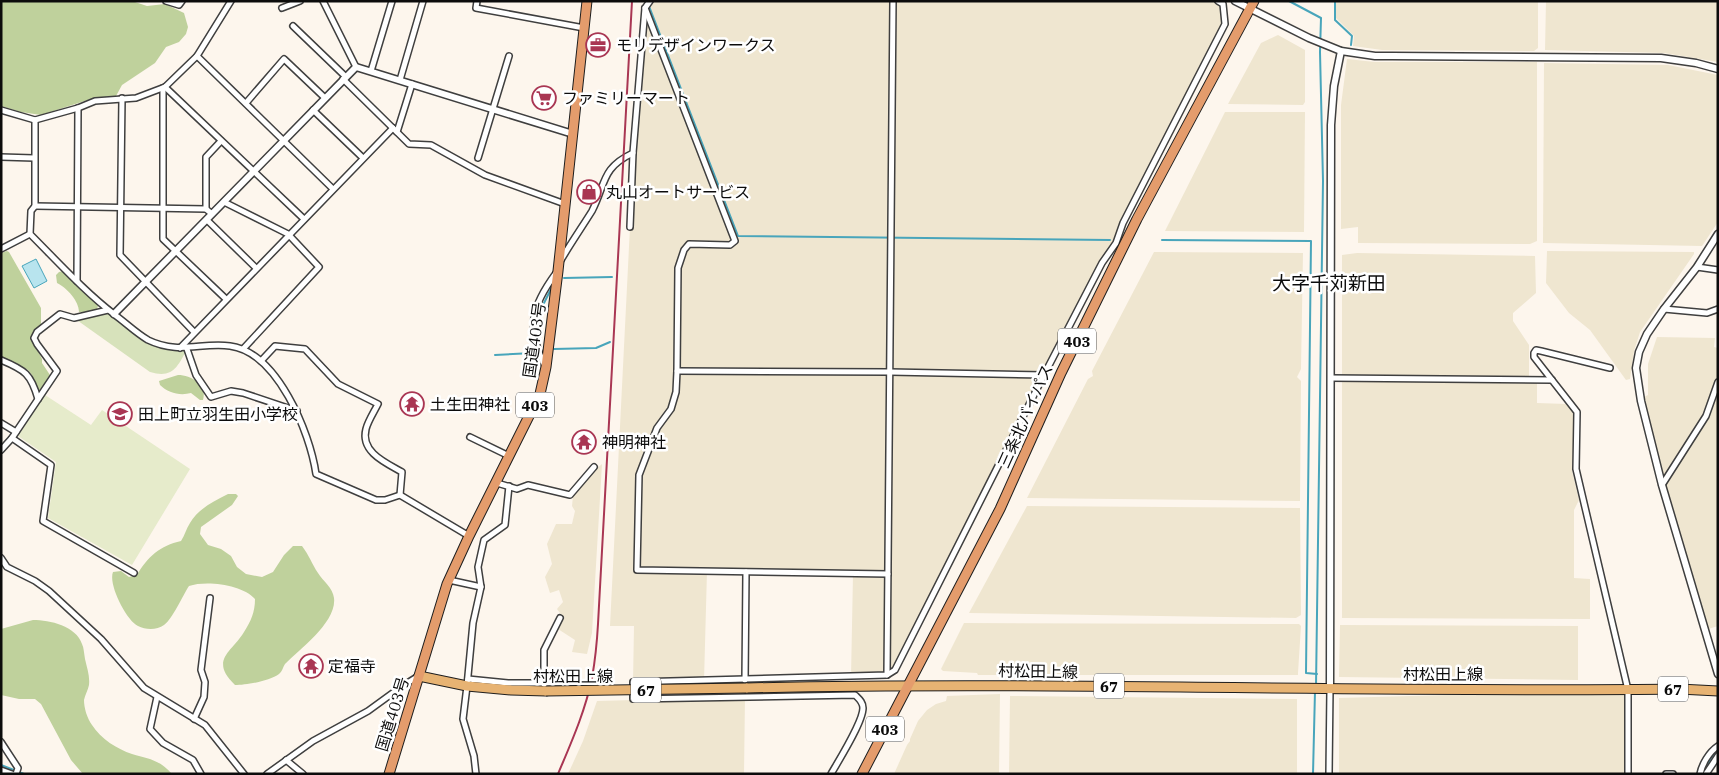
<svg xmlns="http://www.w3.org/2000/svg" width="1719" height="775" viewBox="0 0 1719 775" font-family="'IBM Plex Serif','Noto Sans JP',serif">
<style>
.farmland{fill:#efe6d0}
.green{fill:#d7e2bb}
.forest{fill:#bfd19c}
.pitch{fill:#e6ebcb}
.water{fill:#b8e4ee;stroke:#48a5bb}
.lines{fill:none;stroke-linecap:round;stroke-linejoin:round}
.stream{stroke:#48a5bb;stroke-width:2}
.minor-casing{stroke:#3f3f3f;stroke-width:8}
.tertiary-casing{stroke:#3f3f3f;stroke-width:9}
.primary-casing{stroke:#1d1d1d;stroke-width:11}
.trunk-casing{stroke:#1d1d1d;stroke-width:11}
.minor{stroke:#fff;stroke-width:5}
.tertiary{stroke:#fff;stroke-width:6}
.primary{stroke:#e7b373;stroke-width:9}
.trunk{stroke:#e49c6c;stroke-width:9}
.rail{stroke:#a93653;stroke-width:2}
.primary-bridge-casing{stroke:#1d1d1d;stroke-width:11;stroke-linecap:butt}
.primary-bridge{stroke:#e7b373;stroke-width:9}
.labels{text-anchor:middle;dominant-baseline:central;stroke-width:5;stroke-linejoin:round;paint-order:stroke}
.shield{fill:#fff;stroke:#555;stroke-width:1}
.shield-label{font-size:15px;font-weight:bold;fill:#0c0c0c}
.poi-label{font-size:16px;fill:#0c0c0c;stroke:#fff;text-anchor:start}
.street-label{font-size:16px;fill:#0c0c0c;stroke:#fff}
.quarter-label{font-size:19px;fill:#0c0c0c;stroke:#fff}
</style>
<rect width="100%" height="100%" fill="#fdf6ed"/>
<!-- farmland -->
<g class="farmland">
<path d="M650,1H1218L1223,4L1225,24L1123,223L1116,243L1102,263L895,670L887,675L851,677L853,574L707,571L704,681L633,682L634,626H610L630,227L645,8Z"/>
<path d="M1336,1H1538V48L1534,51L1382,50L1353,46L1354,36L1336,18Z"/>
<path d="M1546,1H1718V62L1664,53L1545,50Z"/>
<path d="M1278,35L1305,50V102L1303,105L1228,104L1261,43Z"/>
<path d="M1347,59L1375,62H1537V241L1530,244L1358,243V227L1341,229V105Z"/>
<path d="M1544,63L1668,65L1718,75V222L1702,246L1543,243Z"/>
<path d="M1225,112H1305L1304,232L1165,231Z"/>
<path d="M1547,251L1694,252V254L1640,332L1634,351L1630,379L1626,380L1590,330L1569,313L1546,283Z"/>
<path d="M1154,252L1303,253L1301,369L1297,377L1301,381L1300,501L1027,498L1088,379L1093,376L1092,371Z"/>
<path d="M1357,253L1535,256L1536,293L1513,313V321L1529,345V378L1537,383V403L1567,404L1575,412L1572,471L1579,500L1574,510V578L1590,579V619L1342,618V255Z"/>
<path d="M1657,337L1715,338L1714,347L1718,348V626L1705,630L1662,485L1644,397L1648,395V364Z"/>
<path d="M602,464L592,633L587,654L572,652L575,640L558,629L563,617L557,609L563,602L559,590L550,593L545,577L552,564L547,544L556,524H572L575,511L572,506L573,496L585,479Z"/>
<path d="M1027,506L1300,508L1301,615L1296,618L969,613Z"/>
<path d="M964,623L1299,624L1301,626L1298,673V675H978L977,673L943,671L941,669Z"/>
<path d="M1340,625L1578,626V680L1339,677Z"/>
<path d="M1628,690V774H1339V698Z"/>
<path d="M1000,694L999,774H894L907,745L910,741V739L918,721L927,710L936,704L946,701L947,696Z"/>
<path d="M1010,696L1297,699V774H1009Z"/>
<path d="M745,697L744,774H568L583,741L597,701Z"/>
</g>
<!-- green -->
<path class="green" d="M108,310L148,339L187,349C178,366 173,379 150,372L74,318Z"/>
<!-- forest -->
<g class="forest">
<path d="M1,1H132L147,6L165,4L184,13L188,27L186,34L179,42L166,47L155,63L122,85L116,96L94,98L41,115L21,112L1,106Z"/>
<path d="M7,251L9,252L41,308V325L32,334V339L42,359V363L50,375L39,392L32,375L28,370L1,356V253Z"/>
<path d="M63,271L96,302L98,306L97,309L88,313L79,312C79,301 67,288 57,283L56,275L59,272Z"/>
<path d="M178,375C191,375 208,385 203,400H200L191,393C180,396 168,393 160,385L159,381Z"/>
<path d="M228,494H236L238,496L232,505L201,527L200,534L208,545L221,549L231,556L237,567L246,574L262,577L273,572L284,555L293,546H302C309,555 312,564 318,573C323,581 333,588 334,598C337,622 300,649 285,664C283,667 282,672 279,674C270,681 246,685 235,685C209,660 232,652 244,632C251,621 255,612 255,599C243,585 207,580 189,586C183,595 172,620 164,625C157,630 146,630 138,626C126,620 108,584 113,572L121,571L129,577L137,575C148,556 160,546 181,541C185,535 186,529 190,523C198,509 214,501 228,494Z"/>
<path d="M33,620C50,620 76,626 82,644C84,648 84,654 85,659C87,668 90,676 89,685C88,690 85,695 84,700C84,708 87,718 92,725C101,739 117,749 132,754C148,759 159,759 172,774H83L71,760L41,704L35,699H19L1,695V629Z"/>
</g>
<!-- pitch -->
<path class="pitch" d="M45,395L91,425L102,410L190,469L132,565L48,518L56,462L18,436Z"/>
<!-- water -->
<path class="water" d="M36,259L47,281L34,288L22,266Z"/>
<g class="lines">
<!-- stream -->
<g class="stream">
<path d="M647,1L738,236L1110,240"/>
<path d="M1289,1L1321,18L1320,52L1323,181L1316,686"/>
<path d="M1335,1V20L1352,36L1351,45"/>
<path d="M1162,240L1311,241L1306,673L1317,674"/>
<path d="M564,278L612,277"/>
<path d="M542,307L551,289"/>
<path d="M554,349L596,348L610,342"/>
<path d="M495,355L533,353"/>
<path d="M1,765L24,774"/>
<path d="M1703,773L1711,758L1718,750"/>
<path d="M1313,774L1315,691"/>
</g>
<!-- minor casing -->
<g class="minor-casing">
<g id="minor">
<path d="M166,1L179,5L182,1"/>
<path d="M323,1L356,67"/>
<path d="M477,1L476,8L584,28"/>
<path d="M282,8L300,1"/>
<path d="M645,8L735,241L730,245L689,244L684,250L678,268L677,371L676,392L671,409L657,428L639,475L637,570L888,574"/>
<path d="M293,26L346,77"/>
<path d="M197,56L333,189"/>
<path d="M371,71L392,1"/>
<path d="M343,79L409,144L431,145L485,175L565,204"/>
<path d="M400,80L423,1"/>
<path d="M165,87L304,219"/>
<path d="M163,88V239L226,299"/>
<path d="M122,98L120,255L194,332"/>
<path d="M246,103L284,59L325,98"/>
<path d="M1,110L35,120L78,108L95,101L136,98L165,87L197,56L231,1"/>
<path d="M313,110L363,158"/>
<path d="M35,120V206L31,211L30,234C58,262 84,291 115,315C126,323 136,333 148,340C179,355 201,342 230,346C277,352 310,432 316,474L376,500H385L400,495L469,536"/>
<path d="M397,132L412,84"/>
<path d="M1,157L34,158"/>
<path d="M478,158L509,56"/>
<path d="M224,202L288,234L319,267L244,348"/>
<path d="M35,206L206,209L212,214"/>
<path d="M206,209V157L221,141"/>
<path d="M207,220L256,268"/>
<path d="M630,227L633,153"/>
<path d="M1,249L30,234"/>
<path d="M561,260C571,243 582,227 592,211C606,184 601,168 633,153L645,8L650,1"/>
<path d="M1697,267L1718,270"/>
<path d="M77,281L78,108"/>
<path d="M1664,309L1707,313L1718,309"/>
<path d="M180,348L393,128"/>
<path d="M187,349L196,375L211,397L231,391L243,393L297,411"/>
<path d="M1,360C25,370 31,374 38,399"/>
<path d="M261,361L275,346L305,349L338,384L378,404C374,412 368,421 366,429C360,452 386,463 402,472L400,495"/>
<path d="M545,366C526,327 531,307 556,273"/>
<path d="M1610,368L1541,351L1536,350L1534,353V357L1577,412L1576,469L1628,690V774"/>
<path d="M677,371L890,372L1044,375"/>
<path d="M1331,378L1552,380"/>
<path d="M1,423L16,432"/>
<path d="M470,437L509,456"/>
<path d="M12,438L51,465L43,521L134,573"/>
<path d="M1,450L12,438L57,371L37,344L34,338L37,332L60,314L74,318L108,310"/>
<path d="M497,483L517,489L528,485L570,495L594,467"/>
<path d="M1662,485L1706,416L1718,382"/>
<path d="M1,558L7,567L35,581L49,591L101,639L144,688L205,725L244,774"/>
<path d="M449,580L481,587"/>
<path d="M887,675L893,1"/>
<path d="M468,679L508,683H580"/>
<path d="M745,680L746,572"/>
<path d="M544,684V650L560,618"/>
<path d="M157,697L150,729L163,743L193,760L201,774"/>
<path d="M194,719L204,697L205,682L201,670L210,598"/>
<path d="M1,742L18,768L16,774"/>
<path d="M286,760L303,774"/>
<path d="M1,770L12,774"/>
<path d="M267,774L313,741L368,711L401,687L417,677"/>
<path d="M476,774L474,756L463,719L467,686L473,623L481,587L478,567L484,540L505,525L509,486"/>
<path d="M831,774C839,760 863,722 863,708C863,702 859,699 855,695L633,699V682L887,675L895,670L1044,375L1102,263L1116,243L1123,223L1225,24L1223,4L1218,1"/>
<path d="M1329,774L1330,689"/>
<path d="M1666,774H1673"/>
<path d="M1700,774C1702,764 1709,752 1718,746"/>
<path d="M1706,774L1718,756"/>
</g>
</g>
<!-- tertiary casing -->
<g class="tertiary-casing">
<g id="tertiary">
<path d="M1235,1L1309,38L1341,51L1375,56H1392L1661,58L1696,63L1718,69"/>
<path d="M1718,234L1697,267L1664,309L1647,334L1639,352L1636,368L1641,401L1662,485L1718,674"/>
<path d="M114,314L356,67L573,134"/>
<path d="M1330,689L1331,125L1334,86L1341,51"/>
</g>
</g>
<!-- primary casing -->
<g class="primary-casing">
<g id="primary">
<path d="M419,676L467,686L511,690L546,691"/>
<path d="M746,688C1057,681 1368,693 1679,689L1718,691"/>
</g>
</g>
<!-- trunk casing -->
<g class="trunk-casing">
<g id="trunk">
<path d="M389,774L447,584L469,536L540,394L546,367L558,271L587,1"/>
<path d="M862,774L1000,509L1061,373L1137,219L1254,1"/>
</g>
</g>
<!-- minor -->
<use href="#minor" class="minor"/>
<!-- tertiary -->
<use href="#tertiary" class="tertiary"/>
<!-- primary -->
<use href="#primary" class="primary"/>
<!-- trunk -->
<use href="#trunk" class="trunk"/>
<!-- rail -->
<path class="rail" d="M558,774C571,743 585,712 592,678C595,661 597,642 598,624L632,1"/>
<!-- primary-bridge casing -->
<g class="primary-bridge-casing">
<path id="primary-bridge" d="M546,691L746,688"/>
</g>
<!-- primary-bridge -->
<use href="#primary-bridge" class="primary-bridge"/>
</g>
<!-- icons -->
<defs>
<g id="office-ring" transform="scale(1.25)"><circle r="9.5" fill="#fff" stroke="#a93653" stroke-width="1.5"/><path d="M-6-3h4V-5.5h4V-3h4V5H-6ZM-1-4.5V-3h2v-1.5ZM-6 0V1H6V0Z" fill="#a93653"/></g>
<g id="supermarket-ring" transform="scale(1.25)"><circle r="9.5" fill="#fff" stroke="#a93653" stroke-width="1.5"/><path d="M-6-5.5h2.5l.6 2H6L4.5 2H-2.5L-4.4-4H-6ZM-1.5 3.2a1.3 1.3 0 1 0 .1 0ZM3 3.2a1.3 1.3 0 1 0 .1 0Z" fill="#a93653"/></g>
<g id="shop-ring" transform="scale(1.25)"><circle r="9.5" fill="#fff" stroke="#a93653" stroke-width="1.5"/><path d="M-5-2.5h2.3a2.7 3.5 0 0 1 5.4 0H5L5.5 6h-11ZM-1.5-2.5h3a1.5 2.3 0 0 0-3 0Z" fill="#a93653"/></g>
<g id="temple-ring" transform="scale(1.25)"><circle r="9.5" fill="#fff" stroke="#a93653" stroke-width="1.5"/><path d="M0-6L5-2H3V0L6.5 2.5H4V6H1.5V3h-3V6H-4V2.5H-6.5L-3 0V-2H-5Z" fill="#a93653"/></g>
<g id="school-ring" transform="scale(1.25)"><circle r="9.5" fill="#fff" stroke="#a93653" stroke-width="1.5"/><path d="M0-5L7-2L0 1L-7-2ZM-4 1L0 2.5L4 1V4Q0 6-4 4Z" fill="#a93653"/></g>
</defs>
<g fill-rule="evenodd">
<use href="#office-ring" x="598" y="45"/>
<use href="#supermarket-ring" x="544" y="98"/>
<use href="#shop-ring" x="589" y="192"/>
<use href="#temple-ring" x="412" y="404"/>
<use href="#school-ring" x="120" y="414"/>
<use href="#temple-ring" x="584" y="442"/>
<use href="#temple-ring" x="311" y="666"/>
</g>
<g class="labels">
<!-- shield labels -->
<g class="shield">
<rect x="1058" y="328.5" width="38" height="25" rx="4"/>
<rect x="516" y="392.5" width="38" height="25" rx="4"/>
<rect x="1094" y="673.5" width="30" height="25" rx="4"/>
<rect x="1658" y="676.5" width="30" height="25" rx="4"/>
<rect x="631" y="677.5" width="30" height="25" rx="4"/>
<rect x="866" y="716.5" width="38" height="25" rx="4"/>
</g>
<g class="shield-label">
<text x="1077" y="341">403</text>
<text x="535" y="405">403</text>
<text x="1109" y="686">67</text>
<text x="1673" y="689">67</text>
<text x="646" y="690">67</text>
<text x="885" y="729">403</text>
</g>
<!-- poi labels -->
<g class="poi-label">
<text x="616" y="45">モリデザインワークス</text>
<text x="562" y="98">ファミリーマート</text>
<text x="606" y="192">丸山オートサービス</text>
<text x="430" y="404">土生田神社</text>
<text x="138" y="414">田上町立羽生田小学校</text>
<text x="602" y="442">神明神社</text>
<text x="328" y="666">定福寺</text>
</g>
<!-- street labels -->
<g class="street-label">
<text transform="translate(534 340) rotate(-82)">国道403号</text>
<text transform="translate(1025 416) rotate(-66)">三条北バイパス</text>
<text transform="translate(1038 671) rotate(1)">村松田上線</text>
<text x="1443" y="674">村松田上線</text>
<text x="573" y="676">村松田上線</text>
<text transform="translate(392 714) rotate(-73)">国道403号</text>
</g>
<!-- quarter labels -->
<g class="quarter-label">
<text x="1329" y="283">大字千苅新田</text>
</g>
</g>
<!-- border -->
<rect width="1719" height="775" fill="none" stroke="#0c0c0c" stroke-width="5"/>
</svg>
